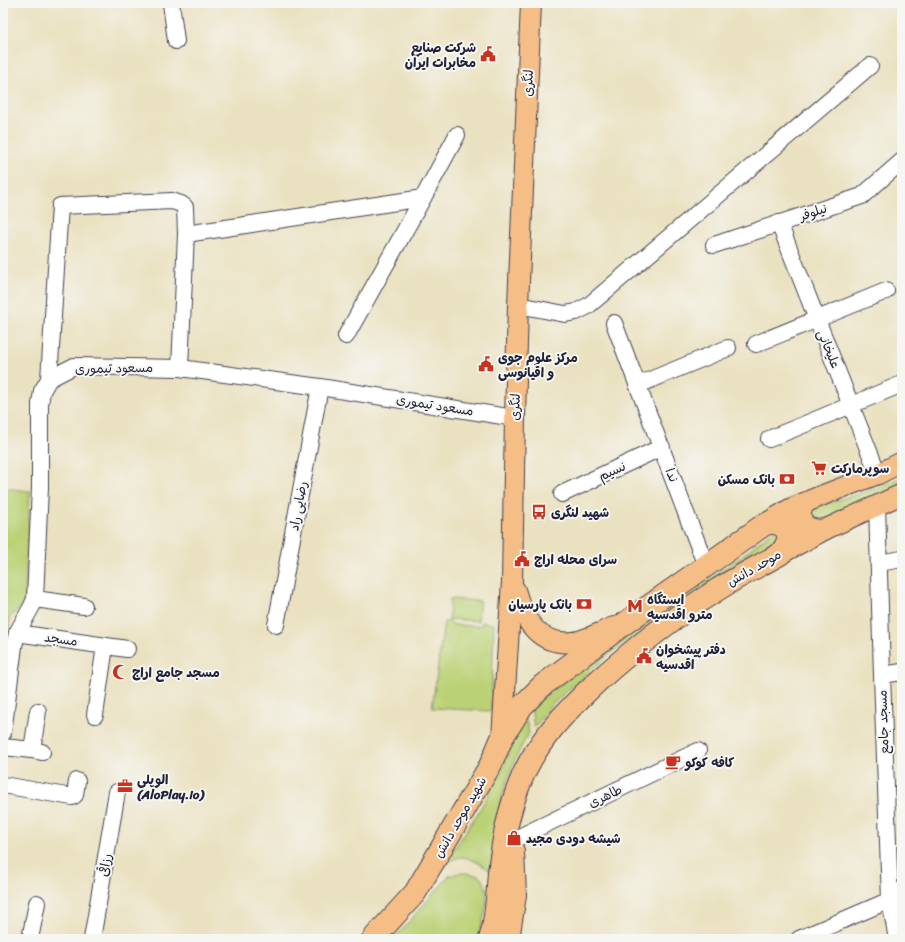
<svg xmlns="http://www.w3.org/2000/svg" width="905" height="942" viewBox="0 0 905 942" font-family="Sriracha,'Playpen Sans Arabic',sans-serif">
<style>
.green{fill:#bbd176;stroke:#6e7a58}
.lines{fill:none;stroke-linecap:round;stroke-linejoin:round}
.minor-casing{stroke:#403f4f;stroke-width:18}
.major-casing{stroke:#403f4f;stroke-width:22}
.highway-casing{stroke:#403f4f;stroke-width:24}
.minor{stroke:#fff;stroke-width:16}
.major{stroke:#f6be87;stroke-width:20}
.highway{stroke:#f6be87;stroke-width:22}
.labels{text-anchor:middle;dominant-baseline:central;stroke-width:4;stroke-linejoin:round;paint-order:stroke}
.poi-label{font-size:13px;font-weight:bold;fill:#22223b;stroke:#f6f6f2;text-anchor:start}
.street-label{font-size:13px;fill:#22223b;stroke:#f6f6f2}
</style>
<rect width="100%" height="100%" fill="#f6f6f2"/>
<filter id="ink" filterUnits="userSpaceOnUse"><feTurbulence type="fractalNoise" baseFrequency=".025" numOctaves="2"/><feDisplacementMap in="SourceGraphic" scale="8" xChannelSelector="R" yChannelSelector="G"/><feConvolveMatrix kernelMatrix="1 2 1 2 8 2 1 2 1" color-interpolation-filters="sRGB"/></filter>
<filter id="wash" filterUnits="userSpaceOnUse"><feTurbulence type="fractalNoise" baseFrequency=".012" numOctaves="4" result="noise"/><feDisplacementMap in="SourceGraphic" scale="16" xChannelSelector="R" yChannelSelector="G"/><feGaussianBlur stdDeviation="0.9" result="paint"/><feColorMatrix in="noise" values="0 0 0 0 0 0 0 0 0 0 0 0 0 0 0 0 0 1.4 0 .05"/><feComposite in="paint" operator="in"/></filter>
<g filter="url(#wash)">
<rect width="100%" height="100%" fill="#eae1c0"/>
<!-- green -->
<g class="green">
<path d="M902,477V487L811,525L809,509L871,490Z"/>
<path d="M3,488L30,491L25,603L9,618V641L3,693Z"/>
<path d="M774,530L782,540L650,625L610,654L551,705L534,728L531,706L642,624L738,559Z"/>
<path d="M450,599L480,601L478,621L449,619Z"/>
<path d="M449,621L452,625L481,626L482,622L494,624L491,711L432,708L444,622Z"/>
<path d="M524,712L529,733C501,779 497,819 490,871C481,864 464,852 452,860C448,863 444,868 440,871L479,811L499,776L509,752L512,740Z"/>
<path d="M459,873C467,873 475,873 481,878C494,891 482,924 477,939H394L449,876Z"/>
</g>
</g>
<g filter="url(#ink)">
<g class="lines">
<!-- minor casing -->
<g class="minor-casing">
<g id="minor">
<path d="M171,3L176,41"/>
<path d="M423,198L457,135"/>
<path d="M779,223L878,474"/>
<path d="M714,245L862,196L902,161"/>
<path d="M518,305L565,314L576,312L588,306L870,66"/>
<path d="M614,323L706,566"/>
<path d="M756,344L886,291"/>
<path d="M180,368L186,234L423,198L346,336"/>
<path d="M49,379L60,206L172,201L181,204L185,207L186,234"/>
<path d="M638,385L728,348"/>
<path d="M769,439L902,384"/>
<path d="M562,494L662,447"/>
<path d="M877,505L882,675L890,900L897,939"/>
<path d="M879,563L902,559"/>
<path d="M35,599L84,606"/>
<path d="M276,625L320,387"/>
<path d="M17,633L127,649"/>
<path d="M882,675L902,672"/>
<path d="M95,715L105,646"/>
<path d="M3,733L14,646L17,633L32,606L35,599L40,487V404L42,391L49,379L74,366L180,368L320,387L515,418"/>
<path d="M3,747L32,750L42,752"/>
<path d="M32,750L38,711"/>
<path d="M3,785L72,797L75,795L77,781"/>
<path d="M513,840L698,751"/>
<path d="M30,939L37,903"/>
<path d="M92,939L117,792"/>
<path d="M799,939L890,900L902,890"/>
</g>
</g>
<!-- major casing -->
<g class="major-casing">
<g id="major">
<path d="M805,503C800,512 799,517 805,526L816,530L826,529"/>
<path d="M765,524L790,509L823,495L878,474L902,462"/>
<path d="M780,554L826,529L902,494"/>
<path d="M515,590C523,619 538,646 573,642C584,641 603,631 614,627"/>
<path d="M502,738L512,581L515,418L518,305L531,3"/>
</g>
</g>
<!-- highway casing -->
<g class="highway-casing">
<g id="highway">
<path d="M373,939L415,893L491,764L502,738L522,706L543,685L628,621L765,524C774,522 780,523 787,530C790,541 786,546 780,554C759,566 737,577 717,590C675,616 636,647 599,680C567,710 535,742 519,785C509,811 502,845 499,873C497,895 497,918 490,939"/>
<path d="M508,939L515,895L513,851"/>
</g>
</g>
<!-- minor -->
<use href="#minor" class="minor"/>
<!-- major -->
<use href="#major" class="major"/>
<!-- highway -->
<use href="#highway" class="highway"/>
</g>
</g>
<!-- icons -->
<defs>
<g id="civic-bare" transform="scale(1.2)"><path d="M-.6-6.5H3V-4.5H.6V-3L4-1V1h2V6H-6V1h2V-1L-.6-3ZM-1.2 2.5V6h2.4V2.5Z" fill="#c8321e" stroke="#f6f6f2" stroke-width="2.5" paint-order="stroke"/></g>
<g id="supermarket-bare" transform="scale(1.2)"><path d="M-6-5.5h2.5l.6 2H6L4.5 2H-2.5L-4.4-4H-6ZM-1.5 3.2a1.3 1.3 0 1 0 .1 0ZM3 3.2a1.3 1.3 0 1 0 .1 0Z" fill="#c8321e" stroke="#f6f6f2" stroke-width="2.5" paint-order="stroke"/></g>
<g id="bank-bare" transform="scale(1.2)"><path d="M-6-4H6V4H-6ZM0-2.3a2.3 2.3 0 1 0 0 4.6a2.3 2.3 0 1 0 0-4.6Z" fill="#c8321e" stroke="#f6f6f2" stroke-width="2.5" paint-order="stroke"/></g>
<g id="bus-bare" transform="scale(1.2)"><path d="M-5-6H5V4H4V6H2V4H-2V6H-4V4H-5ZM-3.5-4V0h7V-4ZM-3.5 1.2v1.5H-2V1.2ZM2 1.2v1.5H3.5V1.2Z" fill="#c8321e" stroke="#f6f6f2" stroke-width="2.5" paint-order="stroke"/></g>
<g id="metro-bare" transform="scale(1.2)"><path d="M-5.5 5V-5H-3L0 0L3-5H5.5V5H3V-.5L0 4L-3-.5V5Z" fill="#c8321e" stroke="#f6f6f2" stroke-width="2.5" paint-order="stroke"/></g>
<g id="mosque-bare" transform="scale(1.2)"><path d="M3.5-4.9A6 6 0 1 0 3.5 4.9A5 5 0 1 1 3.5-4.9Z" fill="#c8321e" stroke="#f6f6f2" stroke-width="2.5" paint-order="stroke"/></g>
<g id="cafe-bare" transform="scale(1.2)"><path d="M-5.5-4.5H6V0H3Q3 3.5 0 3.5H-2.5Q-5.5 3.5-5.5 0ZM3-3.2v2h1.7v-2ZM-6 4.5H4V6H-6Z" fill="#c8321e" stroke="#f6f6f2" stroke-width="2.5" paint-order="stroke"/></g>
<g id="office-bare" transform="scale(1.2)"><path d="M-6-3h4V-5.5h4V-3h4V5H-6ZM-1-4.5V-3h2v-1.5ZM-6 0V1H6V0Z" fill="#c8321e" stroke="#f6f6f2" stroke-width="2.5" paint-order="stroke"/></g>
<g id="shop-bare" transform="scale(1.2)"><path d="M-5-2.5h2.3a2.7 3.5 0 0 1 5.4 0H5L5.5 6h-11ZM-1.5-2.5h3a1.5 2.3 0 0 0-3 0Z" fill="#c8321e" stroke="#f6f6f2" stroke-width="2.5" paint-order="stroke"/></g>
</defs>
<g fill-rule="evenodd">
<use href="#civic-bare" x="488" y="54"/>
<use href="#civic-bare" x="486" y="364"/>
<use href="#supermarket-bare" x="819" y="468"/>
<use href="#bank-bare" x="787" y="479"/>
<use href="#bus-bare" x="539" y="512"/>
<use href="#civic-bare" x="522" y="559"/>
<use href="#bank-bare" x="584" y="604"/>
<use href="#metro-bare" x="635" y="606"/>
<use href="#civic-bare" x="644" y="656"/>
<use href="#mosque-bare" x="120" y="672"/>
<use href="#cafe-bare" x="673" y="762"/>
<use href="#office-bare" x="125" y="786"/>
<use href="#shop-bare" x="514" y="838"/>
</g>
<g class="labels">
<!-- poi labels -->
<g class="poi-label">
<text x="476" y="47" text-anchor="end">شرکت صنایع<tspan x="476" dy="15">مخابرات ایران</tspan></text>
<text x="498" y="357">مرکز علوم جوی<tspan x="498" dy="15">و اقیانوسی</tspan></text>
<text x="831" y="468">سوپرمارکت</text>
<text x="775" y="479" text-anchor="end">بانک مسکن</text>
<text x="551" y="512">شهید لنگری</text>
<text x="534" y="559">سرای محله اراج</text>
<text x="647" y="599">ایستگاه<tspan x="647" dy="15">مترو اقدسیه</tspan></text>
<text x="572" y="604" text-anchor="end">بانک پارسیان</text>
<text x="656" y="649">دفتر پیشخوان<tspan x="656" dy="15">اقدسیه</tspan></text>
<text x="132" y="672">مسجد جامع اراج</text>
<text x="685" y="762">کافه کوکو</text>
<text x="137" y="779">الوپلی<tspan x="137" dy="15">(AloPlay.io)</tspan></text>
<text x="526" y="838">شیشه دودی مجید</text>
</g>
<!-- street labels -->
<g class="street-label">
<text transform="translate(528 83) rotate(-88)">لنگری</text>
<text transform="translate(813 212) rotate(-18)">نیلوفر</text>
<text transform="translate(829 349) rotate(68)">علیخانی</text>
<text transform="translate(114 368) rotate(-1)">مسعود تیموری</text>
<text transform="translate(435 405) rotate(9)">مسعود تیموری</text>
<text transform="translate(515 407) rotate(-88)">لنگری</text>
<text transform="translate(612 471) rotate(-25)">نسیم</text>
<text transform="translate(672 475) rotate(69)">ندا</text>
<text transform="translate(298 506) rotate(-80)">رضایی راد</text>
<text transform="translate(754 568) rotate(-30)">موحد دانش</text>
<text transform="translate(61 639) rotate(8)">مسجد</text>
<text transform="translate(883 722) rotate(-92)">مسجد جامع</text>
<text transform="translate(605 796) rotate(-26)">طاهری</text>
<text transform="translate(460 817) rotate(-60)">شهید موحد دانش</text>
<text transform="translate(105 865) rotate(-80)">رزاقی</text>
</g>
</g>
<!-- margin -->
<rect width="905" height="942" fill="none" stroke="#f6f6f2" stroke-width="16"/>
</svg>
